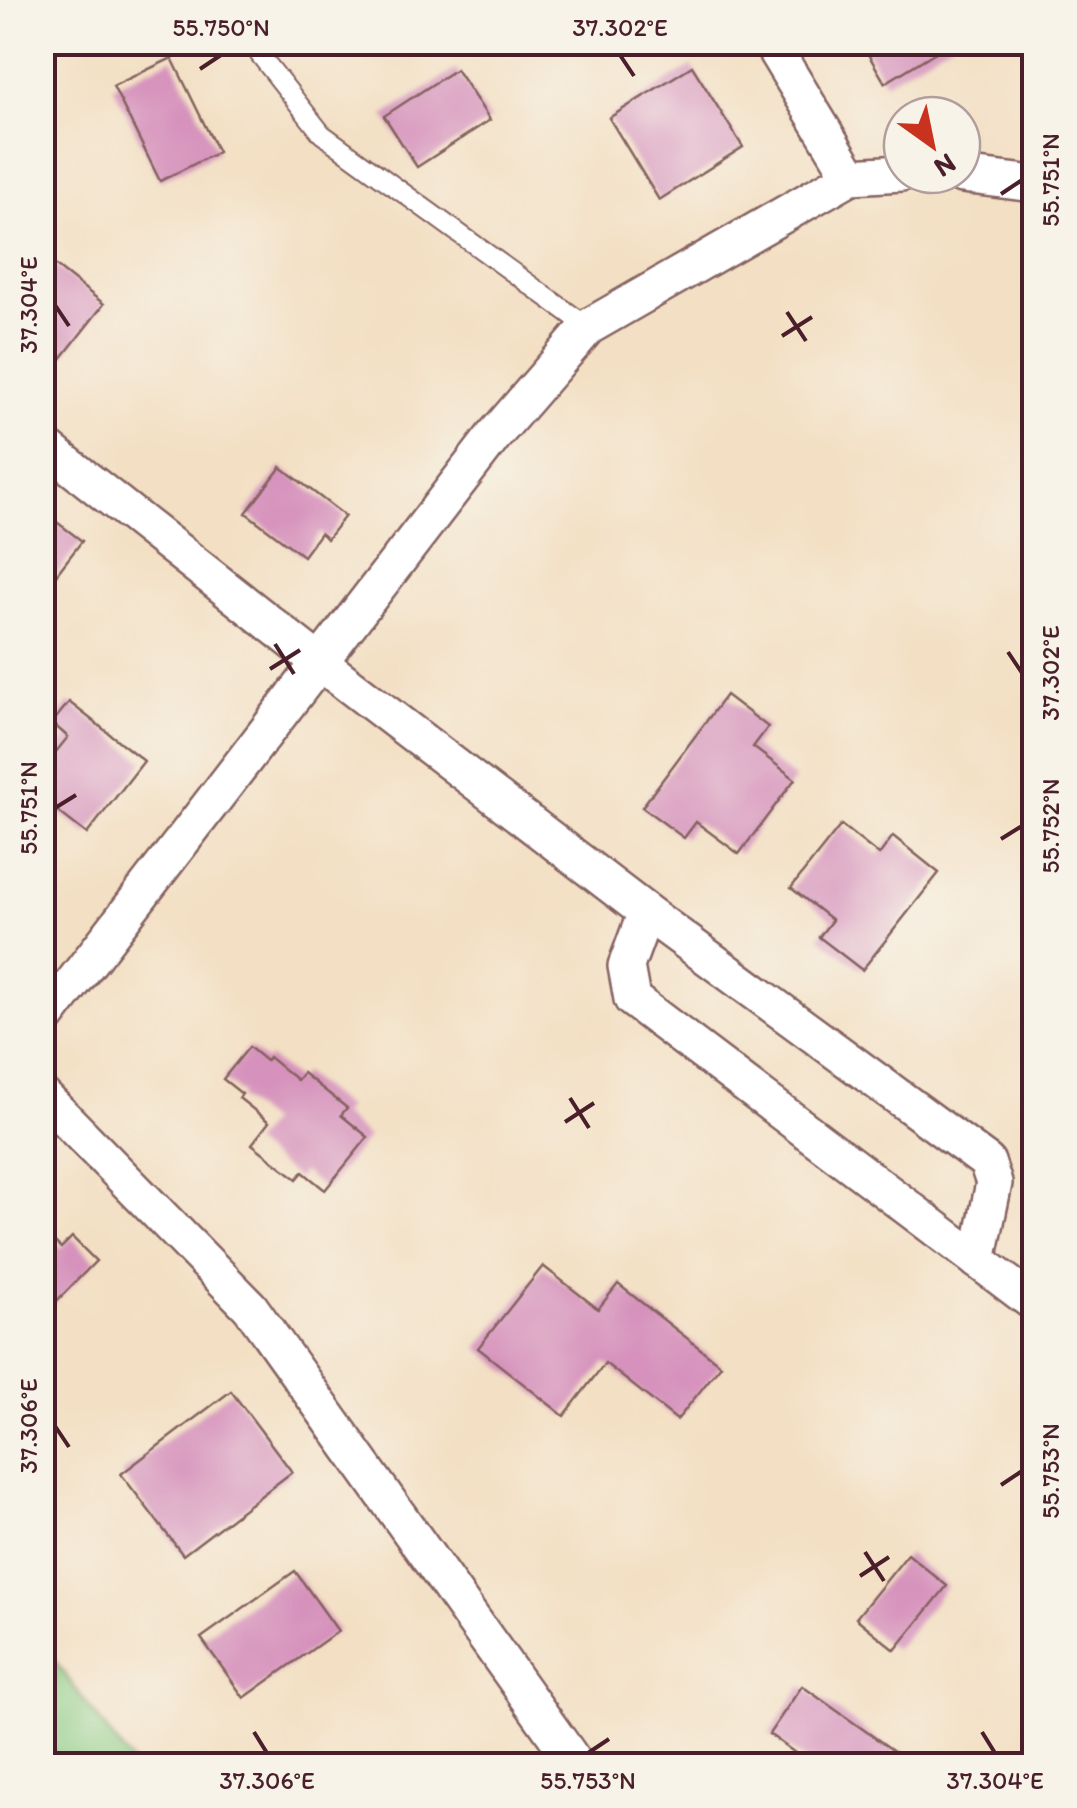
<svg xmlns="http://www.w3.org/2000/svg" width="1077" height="1808" viewBox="0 0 1077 1808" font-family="Itim,sans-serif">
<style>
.green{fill:#89ca83;stroke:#6a7457;stroke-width:2.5}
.building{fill:#d692bc}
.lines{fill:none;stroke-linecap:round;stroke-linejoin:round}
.lane-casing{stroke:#856260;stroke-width:22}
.street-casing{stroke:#856260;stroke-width:40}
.lane{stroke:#fff;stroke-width:18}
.street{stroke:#fff;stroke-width:35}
.ticks{fill:none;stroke:#4a1f2b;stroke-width:4}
.neatline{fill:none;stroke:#4a1f2b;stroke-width:4}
.ticks-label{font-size:25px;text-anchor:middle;fill:#4a1f2b}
</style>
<rect width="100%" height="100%" fill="#f7f3e8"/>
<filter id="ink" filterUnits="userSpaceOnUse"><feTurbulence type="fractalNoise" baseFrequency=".01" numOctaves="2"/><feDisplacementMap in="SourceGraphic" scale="20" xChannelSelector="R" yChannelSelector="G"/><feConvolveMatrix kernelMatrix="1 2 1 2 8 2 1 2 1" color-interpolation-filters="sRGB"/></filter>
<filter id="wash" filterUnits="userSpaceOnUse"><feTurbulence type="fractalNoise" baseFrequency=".0048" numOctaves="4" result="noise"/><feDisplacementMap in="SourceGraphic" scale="40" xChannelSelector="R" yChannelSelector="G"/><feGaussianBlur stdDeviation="2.25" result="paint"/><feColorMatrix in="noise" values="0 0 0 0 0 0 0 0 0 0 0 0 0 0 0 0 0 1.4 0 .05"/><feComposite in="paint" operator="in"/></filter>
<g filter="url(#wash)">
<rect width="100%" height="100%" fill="#f3dfc3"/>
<!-- green -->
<path class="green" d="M42,1646H43L133,1765H64L43,1738Z"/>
<g id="blocks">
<!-- building -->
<g class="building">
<path d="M861,42H952L885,83Z"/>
<path d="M172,58L218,152L160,181L113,86Z"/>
<path d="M692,66L743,147L659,200L609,118Z"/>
<path d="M456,69L490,120L417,167L384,116Z"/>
<path d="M42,255L104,304L60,360L42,346Z"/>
<path d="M281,467L345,516L327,539L320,533L303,556L246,513Z"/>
<path d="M42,511L82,541L42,593Z"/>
<path d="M726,695L768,727L753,747L795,779L739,854L696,822L684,838L642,807Z"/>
<path d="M69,702L144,761L87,834L42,799V769L68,737L52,723Z"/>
<path d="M841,825L879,855L893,836L939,873L862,970L819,937L832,920L791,888Z"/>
<path d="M249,1047L266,1061L269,1057L297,1080L303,1073L347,1108L341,1115L368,1137L325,1190L303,1172L297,1179L252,1144L269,1122L239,1098L242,1094L223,1079Z"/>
<path d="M42,1230L61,1248L72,1237L96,1261L42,1316Z"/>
<path d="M543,1266L598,1309L618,1284L721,1365L677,1420L605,1363L564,1416L478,1348Z"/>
<path d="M231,1391L292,1472L183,1555L121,1474Z"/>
<path d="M908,1554L947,1586L895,1650L856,1618Z"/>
<path d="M295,1571L338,1631L244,1698L201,1638Z"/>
<path d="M802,1686L915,1766H813L769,1734Z"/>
</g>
</g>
</g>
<g filter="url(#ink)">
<use href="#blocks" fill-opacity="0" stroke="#856260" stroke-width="2.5"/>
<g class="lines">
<!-- lane casing -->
<g class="lane-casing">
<path id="lane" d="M254,42L260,55L322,134L588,327"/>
</g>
<!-- street casing -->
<g class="street-casing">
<g id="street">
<path d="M770,42L851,176"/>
<path d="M962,175L1034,184"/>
<path d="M42,444L319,662L646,912L987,1162L994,1183L978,1261"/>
<path d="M646,912L626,966L632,999L1034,1303"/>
<path d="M42,1023L493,437L588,327L851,176L902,173"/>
<path d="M42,1095L250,1307L577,1766"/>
</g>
</g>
<!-- lane -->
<use href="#lane" class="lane"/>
<!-- street -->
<use href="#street" class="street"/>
</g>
</g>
<!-- ticks -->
<path class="ticks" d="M620,55L634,76M200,69L221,55M1001,194L1022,180M55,305L69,326M787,312L806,341M782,336L812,317M275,644L294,674M1008,652L1022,673M270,669L300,650M55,808L76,795M1001,839L1022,826M570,1098L589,1128M565,1122L594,1103M55,1426L69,1447M1001,1485L1022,1471M865,1552L884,1581M860,1576L889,1557M254,1732L267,1753M982,1732L995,1753M588,1753L609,1739"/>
<!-- margin -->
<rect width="1077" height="1808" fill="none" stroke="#f7f3e8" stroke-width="110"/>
<!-- north arrow -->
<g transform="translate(932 145) rotate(147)"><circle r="48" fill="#f7f3e8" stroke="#b29e9c" stroke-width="2.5"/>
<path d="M0-8L18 38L0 25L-18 38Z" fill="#c8321e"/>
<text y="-15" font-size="28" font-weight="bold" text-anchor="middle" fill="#4a1f2b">N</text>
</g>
<rect x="55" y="55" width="967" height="1698" class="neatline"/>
<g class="ticks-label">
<text x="221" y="36">55.750°N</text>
<text x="620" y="36">37.302°E</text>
<text transform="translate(1050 180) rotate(-90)" y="9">55.751°N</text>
<text transform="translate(28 305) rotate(-90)" y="9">37.304°E</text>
<text transform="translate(1050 673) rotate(-90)" y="9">37.302°E</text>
<text transform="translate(28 808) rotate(-90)" y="9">55.751°N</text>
<text transform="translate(1050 826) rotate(-90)" y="9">55.752°N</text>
<text transform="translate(28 1426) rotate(-90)" y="9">37.306°E</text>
<text transform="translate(1050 1471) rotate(-90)" y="9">55.753°N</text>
<text x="267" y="1789">37.306°E</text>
<text x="588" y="1789">55.753°N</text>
<text x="995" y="1789">37.304°E</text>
</g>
</svg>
